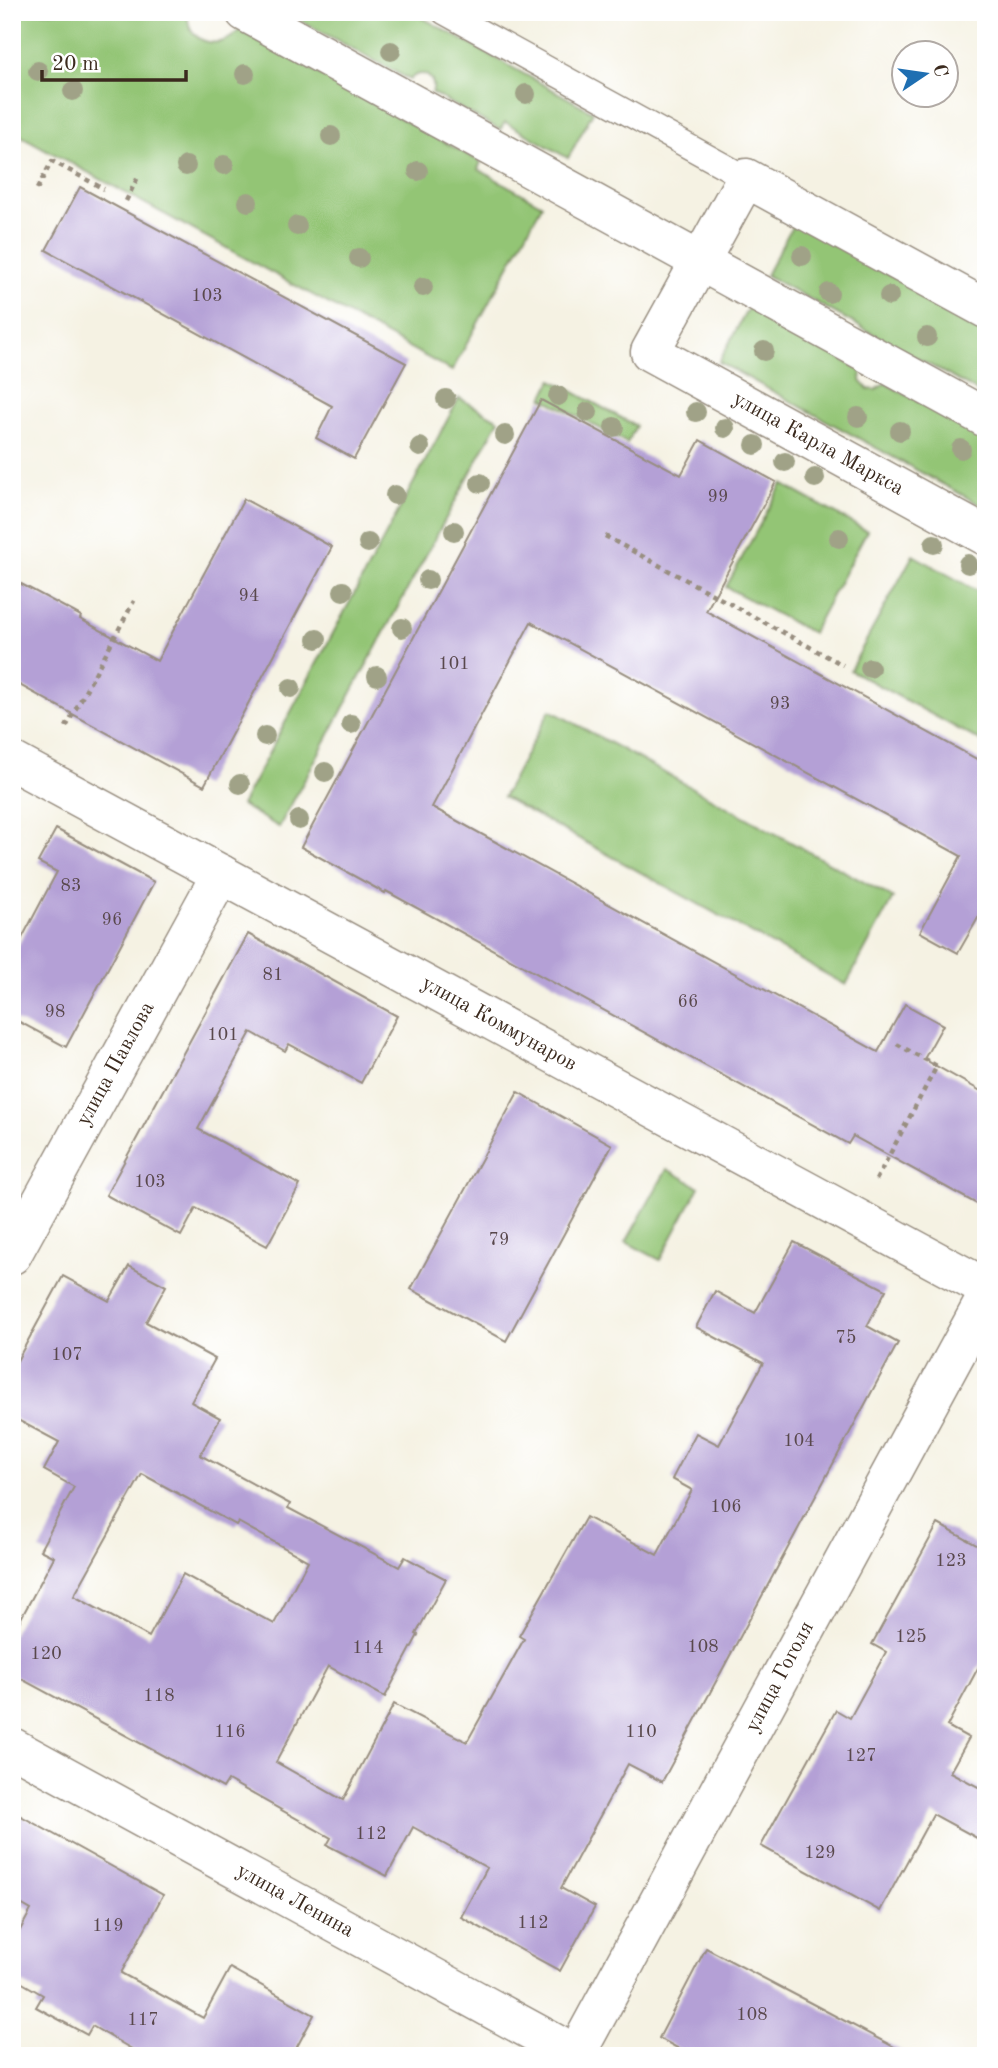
<svg xmlns="http://www.w3.org/2000/svg" width="998" height="2068" viewBox="0 0 998 2068" font-family="'Old Standard TT',serif">
<style>
.green{fill:#93c575;stroke:#67784a;stroke-width:2}
.building{fill:#b4a0d6;fill-rule:evenodd}
.lines{fill:none;stroke-linecap:round;stroke-linejoin:round}
.lane-casing{stroke:#988e80;stroke-width:27}
.street-casing{stroke:#988e80;stroke-width:41}
.secondary-casing{stroke:#988e80;stroke-width:41}
.path{stroke:#988e80;stroke-width:4.5;stroke-dasharray:5 5;stroke-linecap:butt}
.lane{stroke:#fff;stroke-width:24}
.street{stroke:#fff;stroke-width:38}
.secondary{stroke:#fff;stroke-width:38}
.tree{fill:#a0a287}
.labels{text-anchor:middle;dominant-baseline:central;stroke-width:6;stroke-linejoin:round;paint-order:stroke}
.number-label{font-size:18px;fill:#59484c}
.street-label{font-size:21px;fill:#3b2a1e;stroke:#fff}
</style>
<rect width="100%" height="100%" fill="#fff"/>
<filter id="ink" filterUnits="userSpaceOnUse"><feTurbulence type="fractalNoise" baseFrequency=".0143" numOctaves="2"/><feDisplacementMap in="SourceGraphic" scale="14" xChannelSelector="R" yChannelSelector="G"/><feConvolveMatrix kernelMatrix="1 2 1 2 8 2 1 2 1" color-interpolation-filters="sRGB"/></filter>
<filter id="wash" filterUnits="userSpaceOnUse"><feTurbulence type="fractalNoise" baseFrequency=".00686" numOctaves="4" result="noise"/><feDisplacementMap in="SourceGraphic" scale="28" xChannelSelector="R" yChannelSelector="G"/><feGaussianBlur stdDeviation="1.57" result="paint"/><feColorMatrix in="noise" values="0 0 0 0 0 0 0 0 0 0 0 0 0 0 0 0 0 1.4 0 .05"/><feComposite in="paint" operator="in"/></filter>
<g filter="url(#wash)">
<rect width="100%" height="100%" fill="#f5f2e3"/>
<!-- green -->
<g class="green">
<path d="M12,12H188C185,43 221,53 239,30L481,162L478,169L542,205L452,371L12,131Z"/>
<path d="M285,12H412L593,112L568,158L505,122L500,130L432,93C438,77 420,67 410,80Z"/>
<path d="M794,223L986,327V396L766,275Z"/>
<path d="M748,308L862,370L861,381L868,389L876,390L885,383L986,438V508L719,362Z"/>
<path d="M552,380L636,426L627,443L543,398Z"/>
<path d="M459,398L499,420L279,827L241,805Z"/>
<path d="M782,484L867,531L812,633L726,587Z"/>
<path d="M913,555L986,596V744L850,670Z"/>
<path d="M550,710L893,898L846,985L503,797Z"/>
<path d="M667,1169L699,1187L660,1260L626,1242Z"/>
</g>
<g id="blocks">
<!-- building -->
<g class="building">
<path d="M80,187L406,363L354,459L316,438L332,406L46,250Z"/>
<path d="M541,400L681,475L700,440L776,482L706,611L986,764V904L958,953L920,932L961,856L531,622L432,807L878,1052L905,1004L943,1025L924,1059L986,1094V1209L853,1136L848,1144L386,891L385,893L301,847Z"/>
<path d="M244,499L332,547L204,786L12,681V579L81,616L80,619L157,661Z"/>
<path d="M56,829L154,882L66,1047L12,1018V957L57,872L38,862Z"/>
<path d="M248,934L397,1016L361,1083L289,1044L285,1051L251,1032L198,1129L300,1185L267,1246L196,1208L181,1236L106,1195Z"/>
<path d="M518,1092L612,1145L506,1341L411,1289Z"/>
<path d="M794,1242L886,1290L867,1326L898,1343L662,1782L628,1764L593,1829L561,1888L595,1907L560,1971L461,1917L487,1868L413,1827L387,1876L327,1845L331,1838L228,1780L223,1788L12,1674V1635L54,1557L40,1550L74,1487L44,1470L59,1442L12,1417V1370L63,1276L109,1301L129,1266L166,1286L146,1322L215,1359L191,1402L220,1418L200,1455L290,1504L288,1508L399,1567L405,1557L446,1579L416,1634L418,1635L385,1697L328,1666L276,1762L343,1800L394,1704L467,1742L524,1639L519,1636L586,1517L657,1555L692,1490L672,1479L696,1433L719,1445L763,1363L696,1327L715,1291L755,1313ZM142,1474L236,1525L238,1522L308,1561L274,1624L183,1574L149,1637L74,1596Z"/>
<path d="M938,1524L986,1550V1653L947,1726L969,1738L950,1772L986,1791V1843L933,1814L880,1911L761,1846L836,1710L850,1718L886,1652L872,1644Z"/>
<path d="M12,1811L163,1895L121,1973L203,2018L230,1968L314,2015L292,2056H144L92,2026L87,2035L36,2007L43,1995L12,1977V1945L31,1910L12,1899Z"/>
<path d="M706,1948L807,2001L911,2056H692L659,2038Z"/>
</g>
</g>
</g>
<g filter="url(#ink)">
<use href="#blocks" fill-opacity="0" stroke="#988e80" stroke-width="2"/>
<g class="lines">
<!-- lane casing -->
<g class="lane-casing">
<path id="lane" d="M444,12L746,178"/>
</g>
<!-- street casing -->
<g class="street-casing">
<g id="street">
<path d="M245,12L986,418"/>
<path d="M986,309L746,178L650,352L986,536"/>
<path d="M12,761L986,1288"/>
<path d="M12,1255L221,874"/>
<path d="M12,1747L578,2056"/>
</g>
</g>
<!-- secondary casing -->
<g class="secondary-casing">
<path id="secondary" d="M575,2056L986,1298"/>
</g>
<!-- path -->
<g class="path">
<path d="M37,189L52,161L104,189"/>
<path d="M126,201L139,175"/>
<path d="M605,536L843,665"/>
<path d="M66,727L134,601"/>
<path d="M980,919L986,921"/>
<path d="M876,1180L937,1066L893,1042"/>
</g>
<!-- lane -->
<use href="#lane" class="lane"/>
<!-- street -->
<use href="#street" class="street"/>
<!-- secondary -->
<use href="#secondary" class="secondary"/>
</g>
<!-- trees -->
<g class="tree">
<circle cx="391" cy="51" r="10"/>
<circle cx="38" cy="71" r="10"/>
<circle cx="245" cy="74" r="10"/>
<circle cx="73" cy="91" r="10"/>
<circle cx="526" cy="94" r="10"/>
<circle cx="331" cy="136" r="10"/>
<circle cx="224" cy="165" r="10"/>
<circle cx="186" cy="166" r="10"/>
<circle cx="418" cy="171" r="10"/>
<circle cx="248" cy="202" r="10"/>
<circle cx="297" cy="226" r="10"/>
<circle cx="802" cy="256" r="10"/>
<circle cx="359" cy="258" r="10"/>
<circle cx="423" cy="287" r="10"/>
<circle cx="829" cy="293" r="10"/>
<circle cx="889" cy="296" r="10"/>
<circle cx="927" cy="337" r="10"/>
<circle cx="764" cy="351" r="10"/>
<circle cx="558" cy="396" r="10"/>
<circle cx="446" cy="399" r="10"/>
<circle cx="588" cy="412" r="10"/>
<circle cx="696" cy="412" r="10"/>
<circle cx="858" cy="417" r="10"/>
<circle cx="614" cy="427" r="10"/>
<circle cx="725" cy="428" r="10"/>
<circle cx="900" cy="431" r="10"/>
<circle cx="505" cy="435" r="10"/>
<circle cx="755" cy="445" r="10"/>
<circle cx="420" cy="447" r="10"/>
<circle cx="961" cy="449" r="10"/>
<circle cx="785" cy="462" r="10"/>
<circle cx="815" cy="478" r="10"/>
<circle cx="480" cy="483" r="10"/>
<circle cx="395" cy="495" r="10"/>
<circle cx="454" cy="531" r="10"/>
<circle cx="839" cy="538" r="10"/>
<circle cx="368" cy="543" r="10"/>
<circle cx="934" cy="544" r="10"/>
<circle cx="968" cy="564" r="10"/>
<circle cx="428" cy="580" r="10"/>
<circle cx="343" cy="591" r="10"/>
<circle cx="402" cy="628" r="10"/>
<circle cx="317" cy="639" r="10"/>
<circle cx="870" cy="668" r="10"/>
<circle cx="377" cy="676" r="10"/>
<circle cx="291" cy="688" r="10"/>
<circle cx="351" cy="724" r="10"/>
<circle cx="265" cy="736" r="10"/>
<circle cx="325" cy="772" r="10"/>
<circle cx="240" cy="784" r="10"/>
<circle cx="299" cy="820" r="10"/>
</g>
</g>
<g class="labels">
<!-- number labels -->
<g class="number-label">
<text x="207" y="296">103</text>
<text x="718" y="497">99</text>
<text x="249" y="596">94</text>
<text x="454" y="664">101</text>
<text x="780" y="704">93</text>
<text x="71" y="886">83</text>
<text x="112" y="920">96</text>
<text x="273" y="975">81</text>
<text x="688" y="1002">66</text>
<text x="55" y="1012">98</text>
<text x="223" y="1035">101</text>
<text x="150" y="1182">103</text>
<text x="499" y="1240">79</text>
<text x="846" y="1338">75</text>
<text x="67" y="1355">107</text>
<text x="799" y="1441">104</text>
<text x="726" y="1507">106</text>
<text x="951" y="1561">123</text>
<text x="911" y="1637">125</text>
<text x="703" y="1647">108</text>
<text x="368" y="1648">114</text>
<text x="46" y="1654">120</text>
<text x="159" y="1696">118</text>
<text x="230" y="1732">116</text>
<text x="641" y="1732">110</text>
<text x="861" y="1756">127</text>
<text x="371" y="1834">112</text>
<text x="820" y="1853">129</text>
<text x="533" y="1923">112</text>
<text x="108" y="1926">119</text>
<text x="752" y="2015">108</text>
<text x="143" y="2020">117</text>
</g>
<!-- street labels -->
<g class="street-label">
<text transform="translate(818 444) rotate(29)">улица Карла Маркса</text>
<text transform="translate(499 1024) rotate(29)">улица Коммунаров</text>
<text transform="translate(116 1064) rotate(-61)">улица Павлова</text>
<text transform="translate(780 1677) rotate(-62)">улица Гоголя</text>
<text transform="translate(295 1901) rotate(29)">улица Ленина</text>
</g>
</g>
<!-- margin -->
<rect width="998" height="2068" fill="none" stroke="#fff" stroke-width="42"/>
<!-- north arrow -->
<g transform="translate(925 74) rotate(77)"><circle r="33" fill="#ffffff" stroke="#b1aaa5" stroke-width="2"/>
<path d="M0-5L12 26L0 18L-12 26Z" fill="#1f6fb2"/>
<text y="-10" font-size="19" font-weight="bold" text-anchor="middle" fill="#3b2a1e">С</text>
</g>
<!-- scale -->
<path d="M42 70v10h144v-10" fill="none" stroke="#3b2a1e" stroke-width="3.5"/>
<text x="52" y="70" font-size="21" fill="#3b2a1e" stroke="#ffffff" stroke-width="5" paint-order="stroke">20 m</text>
</svg>
